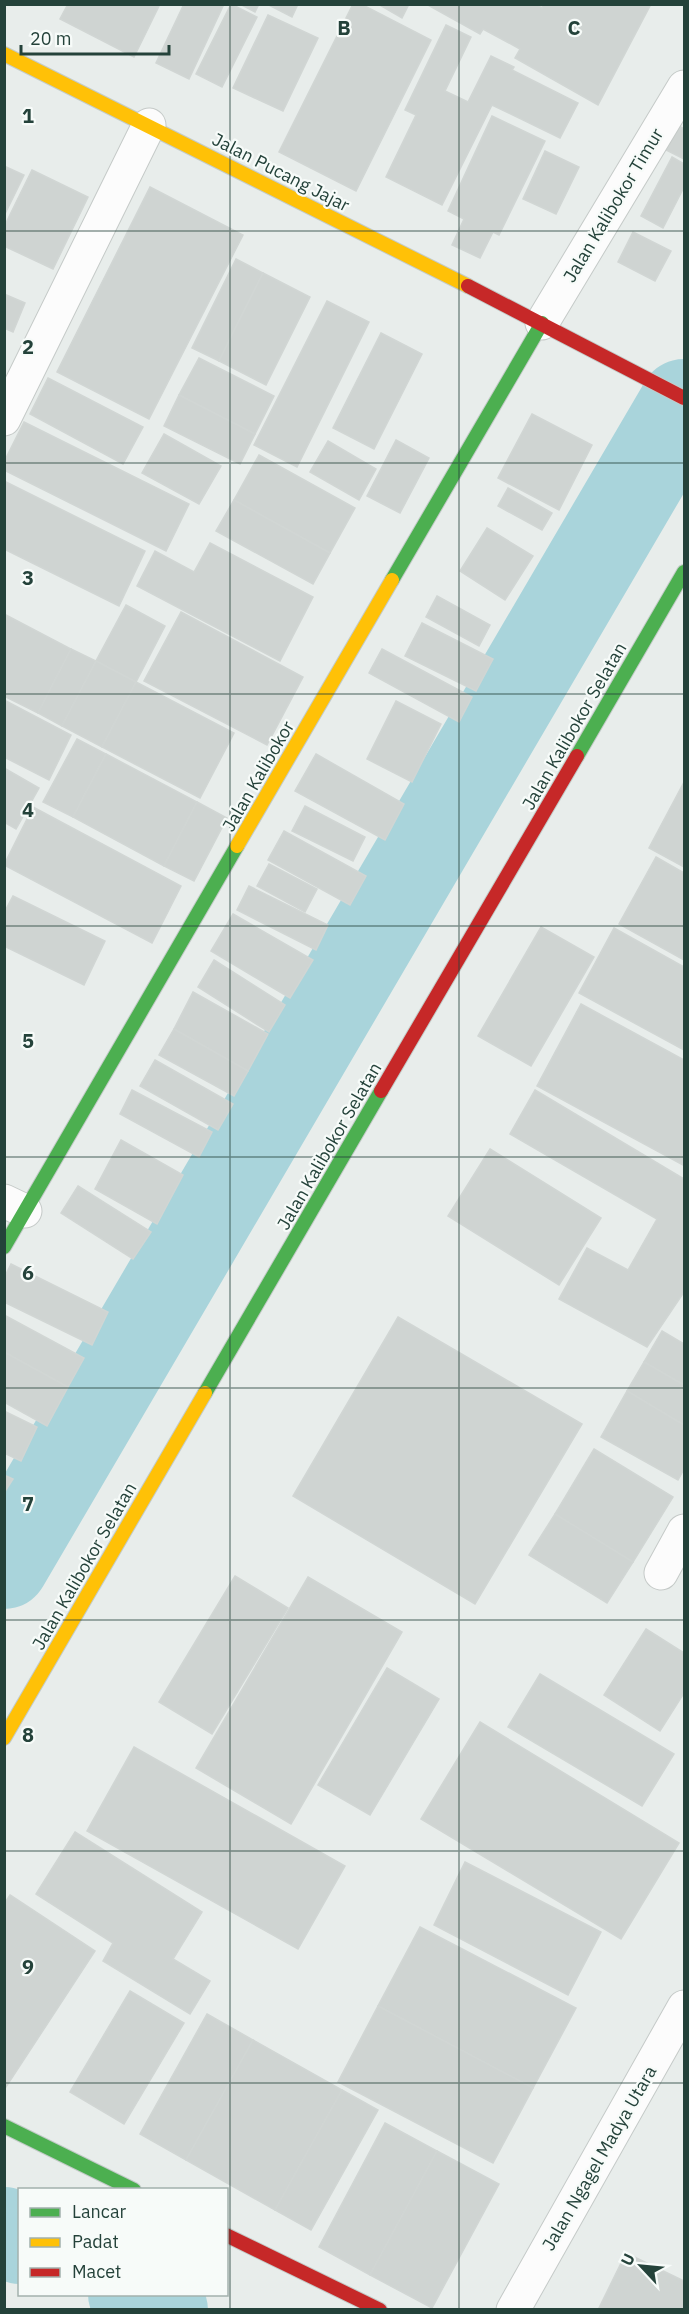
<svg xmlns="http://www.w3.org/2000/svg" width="689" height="2314" viewBox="0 0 689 2314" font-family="'IBM Plex Sans',sans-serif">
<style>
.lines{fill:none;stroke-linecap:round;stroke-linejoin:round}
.river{stroke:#a9d4db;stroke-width:90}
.building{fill:#cfd4d2;stroke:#d1d6d4;stroke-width:1.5}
.street-casing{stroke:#c5cac8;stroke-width:35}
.fast-casing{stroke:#c3cbc8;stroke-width:16}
.slow-casing{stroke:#c3cbc8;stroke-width:16}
.jam-casing{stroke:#c3cbc8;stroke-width:16}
.street{stroke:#fcfcfc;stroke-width:33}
.fast{stroke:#4caf50;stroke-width:14}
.slow{stroke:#ffc107;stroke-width:14}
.jam{stroke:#c62828;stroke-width:14}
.grid{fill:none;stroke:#24423a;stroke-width:1.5;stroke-opacity:0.55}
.labels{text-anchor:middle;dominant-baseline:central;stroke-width:4.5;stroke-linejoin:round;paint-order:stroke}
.street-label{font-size:18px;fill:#24423a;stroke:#f7fbf9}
.grid-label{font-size:20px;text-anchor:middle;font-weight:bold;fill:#24423a;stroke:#f7fbf9;stroke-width:4.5;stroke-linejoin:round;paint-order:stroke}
</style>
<rect width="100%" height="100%" fill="#e8edeb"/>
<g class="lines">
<!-- river -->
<g class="river">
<path d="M4,1564L684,404"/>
<path d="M4,2232L20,2239"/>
<path d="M133,2294L163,2310"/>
</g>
</g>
<!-- building -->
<g class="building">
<path d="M68,4H160L134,57L60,19Z"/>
<path d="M184,4H224L189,79L156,63Z"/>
<path d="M231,4L257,17L222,87L196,74Z"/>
<path d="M240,4H259L255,12Z"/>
<path d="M267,4H298L292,17Z"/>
<path d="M353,4H361L431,40L356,191L279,152Z"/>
<path d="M378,4H409L402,18Z"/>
<path d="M426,4H536L542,8L543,4H651L598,105L515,58L520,49L483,29L480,34Z"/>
<path d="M268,15L318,38L283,111L233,88Z"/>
<path d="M446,25L471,37L445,91L468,102L491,56L514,67L512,70L578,103L560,138L492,105L442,205L386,177L416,115L405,110Z"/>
<path d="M492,116L545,141L499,235L493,232L480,258L452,245L464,219L448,211Z"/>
<path d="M679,126L684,129V159L666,150Z"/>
<path d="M545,151L579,167L556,214L523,199Z"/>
<path d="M672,157L684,164V187L663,228L641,216Z"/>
<path d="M4,166L24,175L4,216Z"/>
<path d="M32,170L88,197L53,269L4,246V227Z"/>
<path d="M150,187L243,235L149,419L57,372Z"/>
<path d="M633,232L671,251L655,281L618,262Z"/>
<path d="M236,259L263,273L219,361L192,348Z"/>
<path d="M263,273L310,297L266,385L219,361Z"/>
<path d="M4,294L25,303L13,332L4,328Z"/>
<path d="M327,301L369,322L297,467L254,445Z"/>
<path d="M381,333L422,354L374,449L333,428Z"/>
<path d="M199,358L274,396L255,434L179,395Z"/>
<path d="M48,378L143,427L123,464L30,414Z"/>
<path d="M179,395L255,434L240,464L164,426Z"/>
<path d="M532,414L592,445L559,510L498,478Z"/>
<path d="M24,422L189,504L166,551L4,470V462Z"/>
<path d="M164,434L221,466L199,504L142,473Z"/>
<path d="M396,440L429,458L400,513L367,496Z"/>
<path d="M328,441L376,469L359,500L310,472Z"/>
<path d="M259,455L355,508L330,553L234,500Z"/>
<path d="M4,481L145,551L119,606L4,549Z"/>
<path d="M508,488L552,513L542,530L498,506Z"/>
<path d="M234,500L330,553L313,584L216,531Z"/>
<path d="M487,528L533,556L505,600L460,571Z"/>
<path d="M210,543L313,597L280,661L137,586L155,551L194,572Z"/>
<path d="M437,596L490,625L479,646L426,617Z"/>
<path d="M126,605L165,626L136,682L96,661Z"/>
<path d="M181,612L303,677L267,745L144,681Z"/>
<path d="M4,614L71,649L38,713L4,696Z"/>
<path d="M422,623L493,659L476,691L405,656Z"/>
<path d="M71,649L96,661L62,726L38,713Z"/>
<path d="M382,649L472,697L459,722L369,673Z"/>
<path d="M96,661L136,682L102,747L62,726Z"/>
<path d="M136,682L234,733L200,798L102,747Z"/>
<path d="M4,700L71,735L49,780L4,757Z"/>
<path d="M396,701L441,724L412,782L367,759Z"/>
<path d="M77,739L106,754L73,817L43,802Z"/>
<path d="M106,754L197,802L164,866L73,817Z"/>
<path d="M316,754L404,804L385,840L295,791Z"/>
<path d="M4,768L39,788L16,829L4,822Z"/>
<path d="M684,782V867L649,848Z"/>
<path d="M197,802L227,818L194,881L164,866Z"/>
<path d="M305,806L365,837L353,861L292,831Z"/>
<path d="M33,807L181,886L152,943L4,865Z"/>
<path d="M284,831L366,876L350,905L268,860Z"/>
<path d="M656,857L684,873V960L619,924Z"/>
<path d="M269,864L317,889L305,912L257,886Z"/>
<path d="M249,886L328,925L316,950L237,910Z"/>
<path d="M13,896L105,941L84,985L4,946V913Z"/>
<path d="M233,914L313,960L290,998L211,951Z"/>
<path d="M541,927L594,957L531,1066L478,1036Z"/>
<path d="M614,928L684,967V1050L579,993Z"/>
<path d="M214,960L285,1005L269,1032L198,987Z"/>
<path d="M193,992L268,1034L248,1071L174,1029Z"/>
<path d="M581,1004L684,1060L683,1165L537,1086Z"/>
<path d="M174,1029L248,1071L234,1096L159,1055Z"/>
<path d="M155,1060L233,1104L218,1130L140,1086Z"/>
<path d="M132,1090L212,1132L199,1157L120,1114Z"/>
<path d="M535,1090L684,1179V1292L647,1347L559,1299L587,1248L628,1270L657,1219L510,1134Z"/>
<path d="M121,1140L183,1175L157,1224L95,1189Z"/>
<path d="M490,1149L601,1218L559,1285L448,1216Z"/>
<path d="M78,1186L151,1232L133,1259L61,1213Z"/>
<path d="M11,1264L108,1312L92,1345L4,1302V1278Z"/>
<path d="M4,1315L84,1358L68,1387L4,1352Z"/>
<path d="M398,1317L582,1424L475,1604L293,1496Z"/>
<path d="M662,1331L684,1344V1385L644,1362Z"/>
<path d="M4,1352L68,1387L47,1426L4,1402Z"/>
<path d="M644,1362L684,1385V1425L627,1391Z"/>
<path d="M627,1391L684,1425V1469L678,1480L601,1437Z"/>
<path d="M4,1411L37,1427L21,1461L4,1453Z"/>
<path d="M594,1449L673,1497L633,1562L555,1514Z"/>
<path d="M4,1475L13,1479L4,1493Z"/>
<path d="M555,1514L633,1562L607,1603L529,1555Z"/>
<path d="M235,1576L288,1608L212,1734L159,1702Z"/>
<path d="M308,1577L402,1632L291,1824L196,1768Z"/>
<path d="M646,1629L684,1653V1693L660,1731L604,1695Z"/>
<path d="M387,1668L439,1699L370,1815L318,1785Z"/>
<path d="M540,1674L674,1754L642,1806L508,1727Z"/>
<path d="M480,1722L679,1843L621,1939L421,1819Z"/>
<path d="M134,1747L345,1866L298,1949L87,1831Z"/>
<path d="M75,1832L202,1912L173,1959L210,1981L190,2014L103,1961L113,1943L36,1894Z"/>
<path d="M465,1862L601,1932L568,1995L434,1925Z"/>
<path d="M10,1895L95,1951L4,2090V1904Z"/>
<path d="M420,1927L576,2008L533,2088L378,2006Z"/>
<path d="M130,1991L184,2023L124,2124L70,2092Z"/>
<path d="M378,2006L533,2088L493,2163L338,2082Z"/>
<path d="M207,2014L253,2040L186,2160L140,2134Z"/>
<path d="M253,2040L342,2090L275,2210L186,2160Z"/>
<path d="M342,2090L378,2110L311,2230L275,2210Z"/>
<path d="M385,2123L437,2151L370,2275L319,2247Z"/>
<path d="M437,2151L499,2184L432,2308L370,2275Z"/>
<path d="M626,2253L684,2281V2310H598Z"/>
</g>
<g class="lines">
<!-- street casing -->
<g class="street-casing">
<g id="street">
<path d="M542,323L684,87"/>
<path d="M4,419L149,125"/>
<path d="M4,1201L25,1211"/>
<path d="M661,1573L684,1531"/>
<path d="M513,2310L684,2007"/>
</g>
</g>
<!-- fast casing -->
<g class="fast-casing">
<g id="fast">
<path d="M392,580L542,323"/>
<path d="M577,756L684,572"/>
<path d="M4,1247L237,846"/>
<path d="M205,1393L381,1091"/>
<path d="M4,2126L134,2190"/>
</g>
</g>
<!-- slow casing -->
<g class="slow-casing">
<g id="slow">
<path d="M4,54L468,286"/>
<path d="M237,846L392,580"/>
<path d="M4,1738L205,1393"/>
</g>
</g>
<!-- jam casing -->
<g class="jam-casing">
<g id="jam">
<path d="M468,286L684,398"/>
<path d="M381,1091L577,756"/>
<path d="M226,2235L380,2310"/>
</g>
</g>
<!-- street -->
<use href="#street" class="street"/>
<!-- fast -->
<use href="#fast" class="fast"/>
<!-- slow -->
<use href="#slow" class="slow"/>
<!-- jam -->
<use href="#jam" class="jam"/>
</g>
<!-- grid -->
<path class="grid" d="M230,4V2310M459,4V2310M4,231H684M4,463H684M4,694H684M4,926H684M4,1157H684M4,1388H684M4,1620H684M4,1851H684M4,2083H684"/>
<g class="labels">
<!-- street labels -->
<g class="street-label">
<text transform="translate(281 172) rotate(27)">Jalan Pucang Jajar</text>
<text transform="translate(613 205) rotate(-59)">Jalan Kalibokor Timur</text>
<text transform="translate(574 726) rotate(-60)">Jalan Kalibokor Selatan</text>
<text transform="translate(258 776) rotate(-60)">Jalan Kalibokor</text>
<text transform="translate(329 1146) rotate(-60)">Jalan Kalibokor Selatan</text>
<text transform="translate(84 1566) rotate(-60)">Jalan Kalibokor Selatan</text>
<text transform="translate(599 2158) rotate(-60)">Jalan Ngagel Madya Utara</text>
</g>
</g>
<g class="grid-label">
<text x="344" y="35">B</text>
<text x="574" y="35">C</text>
<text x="28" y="123">1</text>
<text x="28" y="354">2</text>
<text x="28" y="585">3</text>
<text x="28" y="817">4</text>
<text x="28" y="1048">5</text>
<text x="28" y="1280">6</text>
<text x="28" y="1511">7</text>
<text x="28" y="1742">8</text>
<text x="28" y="1974">9</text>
</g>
<!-- border -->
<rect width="689" height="2314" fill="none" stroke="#24423a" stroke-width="12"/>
<!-- legend -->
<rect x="18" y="2188" width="210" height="108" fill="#f7fbf9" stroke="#a3b1ad" stroke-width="1.5"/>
<rect x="30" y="2208" width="30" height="9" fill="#4caf50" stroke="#a3b1ad" stroke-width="1.5"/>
<text x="72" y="2218" font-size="18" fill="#24423a">Lancar</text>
<rect x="30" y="2238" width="30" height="9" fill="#ffc107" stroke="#a3b1ad" stroke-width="1.5"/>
<text x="72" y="2248" font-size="18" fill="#24423a">Padat</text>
<rect x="30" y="2268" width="30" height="9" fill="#c62828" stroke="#a3b1ad" stroke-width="1.5"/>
<text x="72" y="2278" font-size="18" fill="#24423a">Macet</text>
<!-- north arrow -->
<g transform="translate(641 2266) rotate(296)" stroke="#f7fbf9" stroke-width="4.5" paint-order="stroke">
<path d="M0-4.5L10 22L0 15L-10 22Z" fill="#24423a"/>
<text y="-9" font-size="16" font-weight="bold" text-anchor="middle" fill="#24423a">U</text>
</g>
<!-- scale -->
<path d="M21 45v9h148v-9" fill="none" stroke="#24423a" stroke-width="3"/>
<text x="30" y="45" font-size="18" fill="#24423a" stroke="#f7fbf9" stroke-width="4.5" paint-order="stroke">20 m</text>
</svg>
